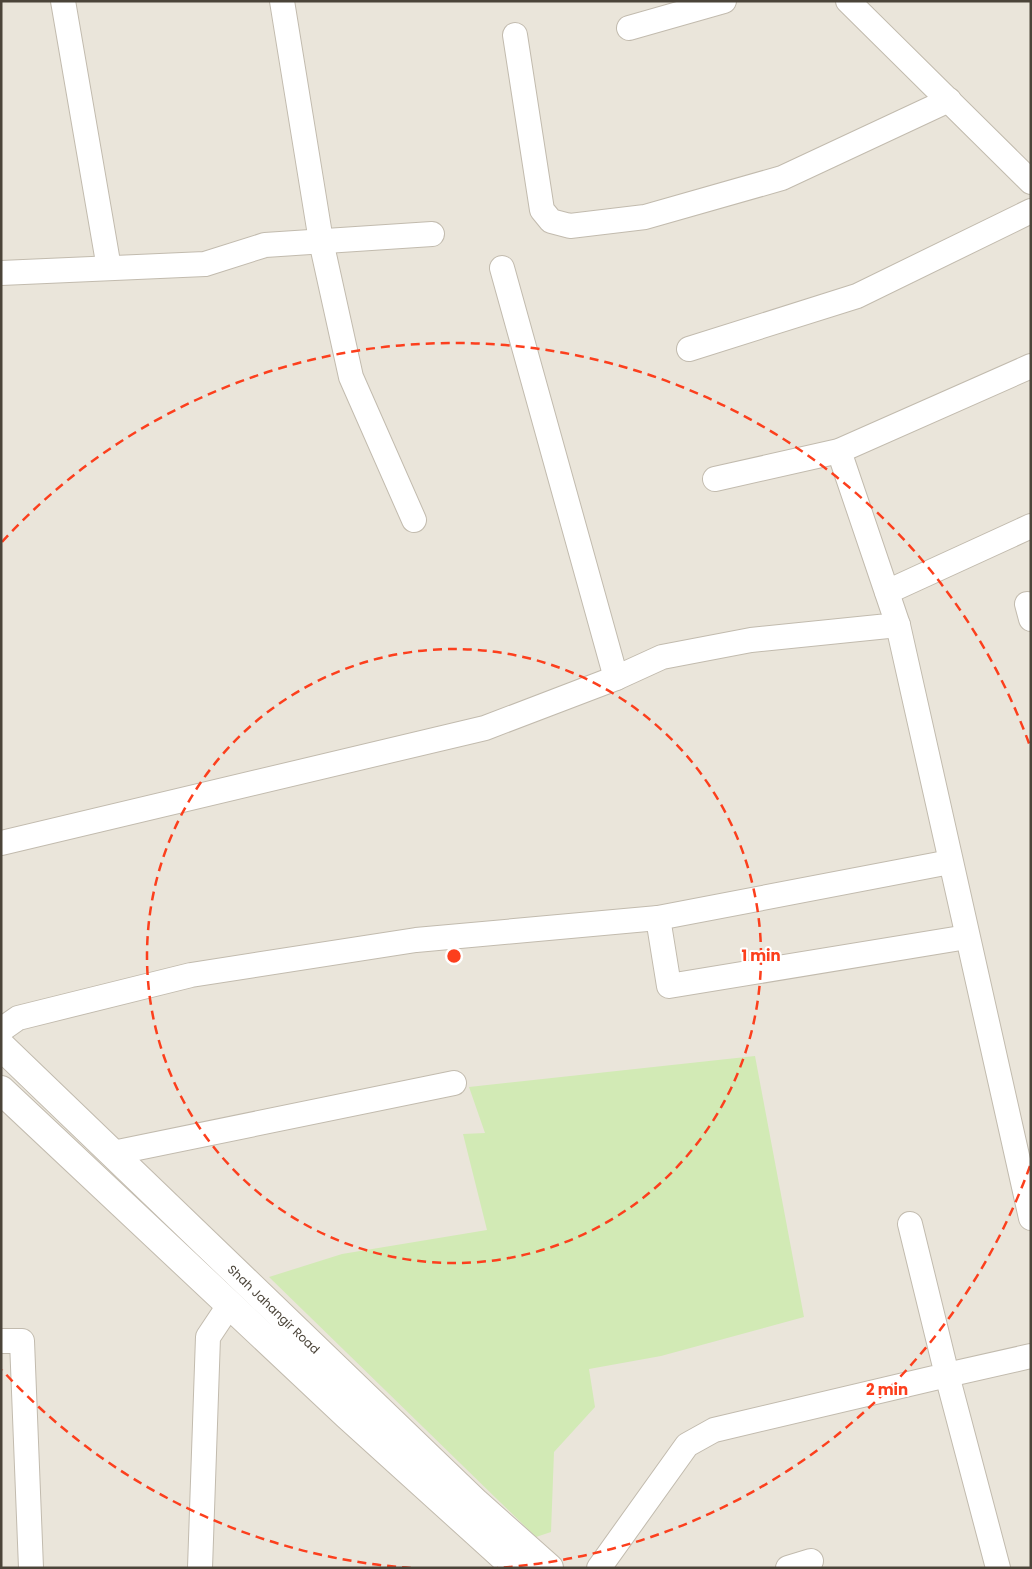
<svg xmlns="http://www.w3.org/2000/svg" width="1032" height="1569" viewBox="0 0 1032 1569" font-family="Poppins,sans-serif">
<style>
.residential{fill:#eae5da}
.green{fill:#d2eab5}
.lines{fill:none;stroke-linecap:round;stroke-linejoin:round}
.minor-casing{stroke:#c2bbae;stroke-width:26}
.tertiary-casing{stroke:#c2bbae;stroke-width:30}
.minor{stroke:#fff;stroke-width:24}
.tertiary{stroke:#fff;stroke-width:28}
.ring{fill:none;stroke:#fc3f1d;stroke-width:2.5;stroke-dasharray:9 6}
.labels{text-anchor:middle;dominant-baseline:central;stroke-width:4;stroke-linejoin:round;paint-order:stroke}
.street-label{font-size:12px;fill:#4b4439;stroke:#fff}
.centre{fill:#fc3f1d;stroke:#fff;stroke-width:2.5}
.ring-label{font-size:15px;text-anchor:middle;font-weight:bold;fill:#fc3f1d;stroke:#fff;stroke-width:4;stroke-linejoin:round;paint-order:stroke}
</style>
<rect width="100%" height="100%" fill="#f6f3ec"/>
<!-- residential -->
<rect class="residential" x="1" y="1" width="1030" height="1567"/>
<!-- green -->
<path class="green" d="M755,1056L804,1317L661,1356L589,1369L595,1407L554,1452L551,1532L536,1537L269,1277L342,1254L487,1230L463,1134L485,1133L469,1087Z"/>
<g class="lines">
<!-- minor casing -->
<g class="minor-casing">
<g id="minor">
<path d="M63,1L109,268"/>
<path d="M282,1L321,241L351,377L414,520"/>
<path d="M848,1L1031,182"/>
<path d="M629,28L724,1"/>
<path d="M515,35L542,210L551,221L570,226L645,217L782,178L949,100"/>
<path d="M502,268L616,678"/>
<path d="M1,273L205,264L265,245L432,234"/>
<path d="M689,349L857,296L1031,211"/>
<path d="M715,479L839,451L1031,366"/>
<path d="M887,592L1031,526"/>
<path d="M1027,604L1031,619"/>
<path d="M898,625L1031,1218"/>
<path d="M1,843L485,728L616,678L662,657L751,640L898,625L839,451"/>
<path d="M658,918L669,986L967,937"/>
<path d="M1,1030L18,1018L191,975L416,940L658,918L950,862"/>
<path d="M113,1153L454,1083"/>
<path d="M1,1341H22L31,1568"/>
<path d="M200,1568L208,1337L230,1304"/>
<path d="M599,1568L687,1445L714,1430L947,1375L910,1224"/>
<path d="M788,1568L811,1561"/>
<path d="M998,1568L947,1375L1031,1356"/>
</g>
</g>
<!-- tertiary casing -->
<g class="tertiary-casing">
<g id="tertiary">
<path id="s1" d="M1,1046L476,1503L549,1568"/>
<path d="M1,1090L347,1415L516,1568"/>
</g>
</g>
<!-- minor -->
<use href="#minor" class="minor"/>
<!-- tertiary -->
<use href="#tertiary" class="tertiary"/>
</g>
<!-- distance rings -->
<g class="ring">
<circle cx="454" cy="956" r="307"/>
<path d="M1030 1166A613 613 0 0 1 497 1568M411 1568A613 613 0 0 1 2 1370M2 542A613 613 0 0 1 1030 746"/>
</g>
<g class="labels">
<!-- street labels -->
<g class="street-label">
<text stroke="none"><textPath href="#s1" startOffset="379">Shah Jahangir Road</textPath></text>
</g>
</g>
<circle cx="454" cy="956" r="8" class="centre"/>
<g class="ring-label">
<text x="761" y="961">1 min</text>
<text x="887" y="1395">2 min</text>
</g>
<!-- border -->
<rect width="1032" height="1569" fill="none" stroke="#4b4439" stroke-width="5"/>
</svg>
